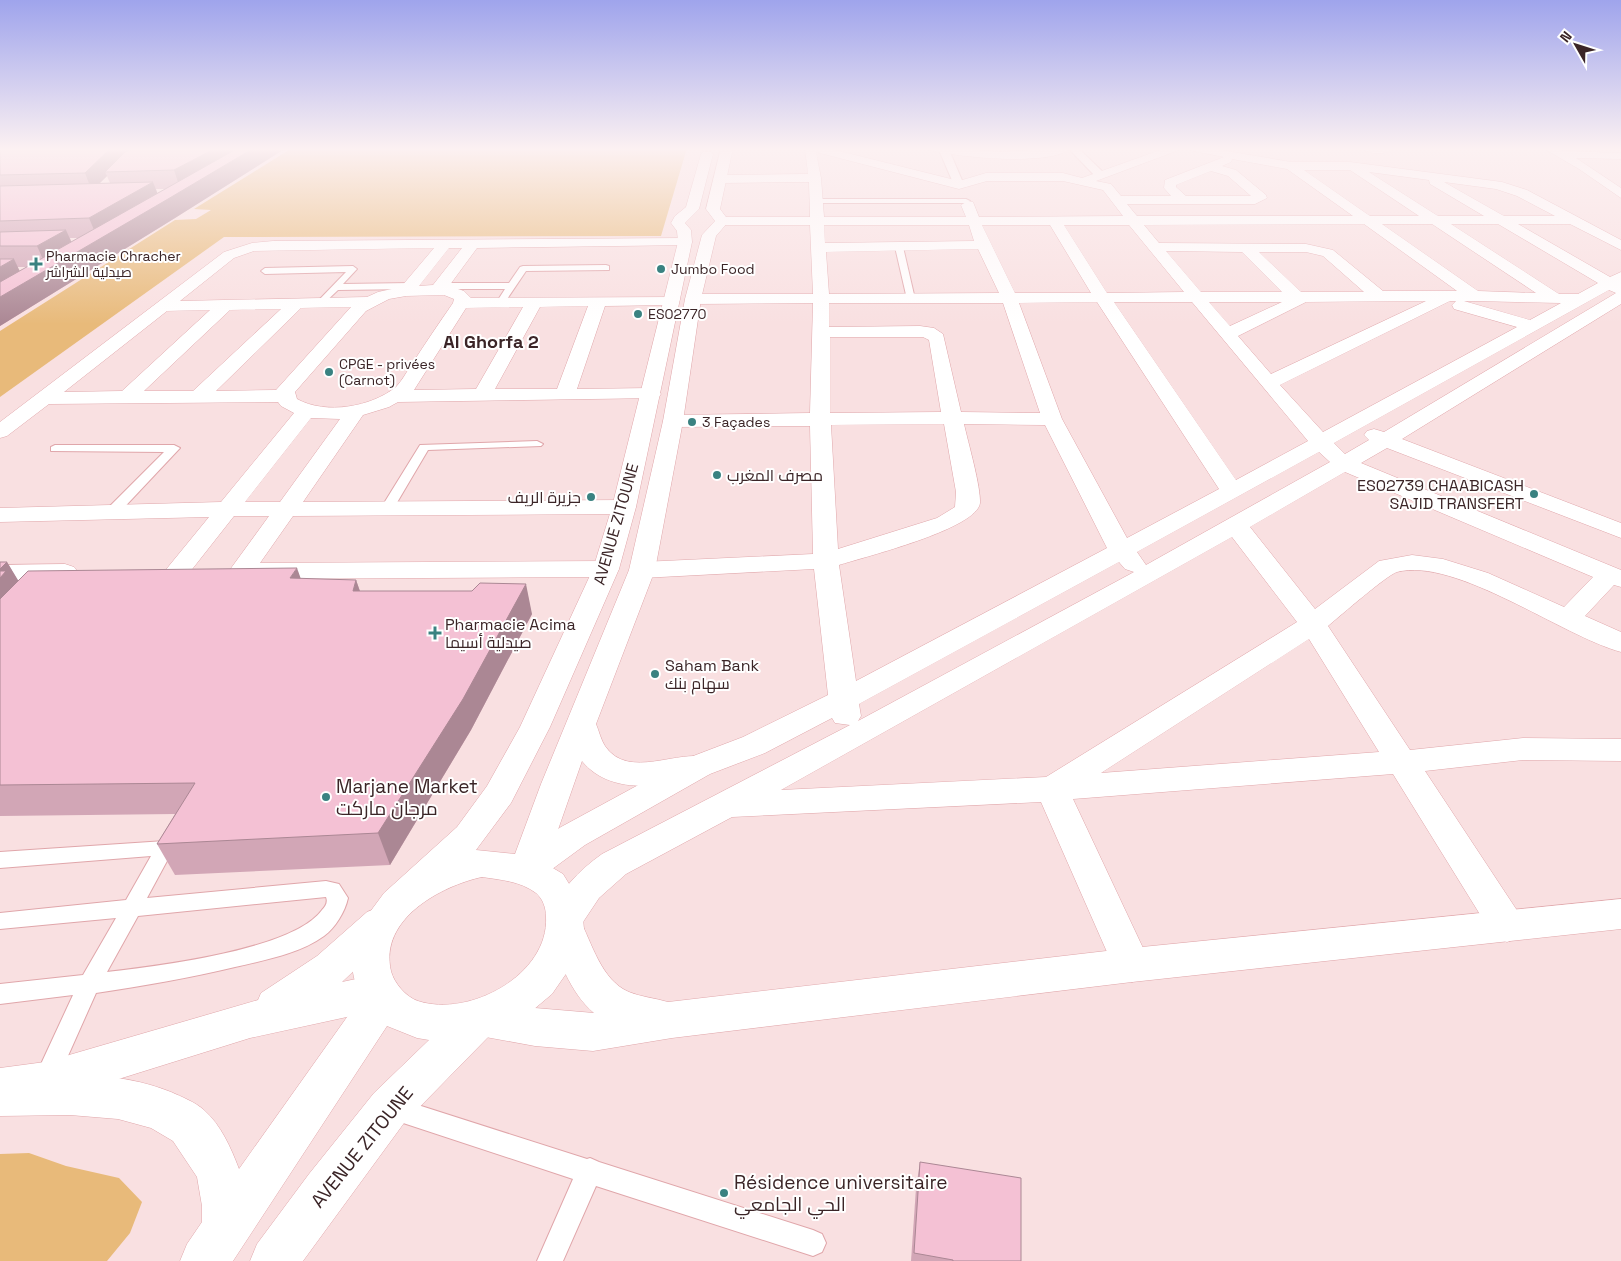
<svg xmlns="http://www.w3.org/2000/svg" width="1621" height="1261" viewBox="0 0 1621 1261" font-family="'Space Grotesk',Cairo,sans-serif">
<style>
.green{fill:#e8ba7a}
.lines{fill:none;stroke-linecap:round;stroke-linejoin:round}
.service-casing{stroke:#e0a6aa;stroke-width:2}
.pedestrian-casing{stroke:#e0a6aa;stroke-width:2}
.minor-casing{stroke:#e0a6aa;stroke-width:1}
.tertiary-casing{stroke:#e0a6aa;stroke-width:1}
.secondary-casing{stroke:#e0a6aa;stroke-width:1}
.service{fill:#fff;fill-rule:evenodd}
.pedestrian{fill:#fff;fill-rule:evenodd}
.minor{fill:#fff;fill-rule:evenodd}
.tertiary{fill:#fff;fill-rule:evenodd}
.secondary{fill:#fff;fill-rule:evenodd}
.wall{fill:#d2a6b6;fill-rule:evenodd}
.shaded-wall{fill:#ab8794}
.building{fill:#f4c1d4;stroke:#ab8794}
.poi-dot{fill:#3a8281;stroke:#fff;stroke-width:2}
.labels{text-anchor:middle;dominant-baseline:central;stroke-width:4;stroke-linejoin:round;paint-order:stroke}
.far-poi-label{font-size:14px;fill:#3b2527;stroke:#fff;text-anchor:start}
.poi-label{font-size:16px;fill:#3b2527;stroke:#fff;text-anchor:start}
.street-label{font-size:16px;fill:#3b2527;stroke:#fff}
.far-district-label{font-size:18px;font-weight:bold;fill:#3b2527;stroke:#fff}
.near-poi-label{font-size:19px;fill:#3b2527;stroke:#fff;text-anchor:start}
.near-street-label{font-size:19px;fill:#3b2527;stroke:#fff}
</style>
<rect width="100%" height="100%" fill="#f9e0e1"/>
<!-- green -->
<g class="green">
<path d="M292,148H687L661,236L224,237L0,397V331L175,220L196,219L211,210L194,209Z"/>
<path d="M29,1153L66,1166L119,1178L142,1202L130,1233L107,1261H0V1154Z"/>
</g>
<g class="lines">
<!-- service casing -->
<g class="service-casing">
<g id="service">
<path d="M815,199H966L970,201L966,203H812Z"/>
<path d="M899,245L903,247L915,299L911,302L907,299L895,247Z"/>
<path d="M606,265L609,266V270L526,271L503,305L500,306L496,303L505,289H441L437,286L441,283H509L520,267L523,266Z"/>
<path d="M353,266L357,269L343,284L411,283L415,286L411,289L338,290L321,306L317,303L318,301L346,272L265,274L261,271L265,268Z"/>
<path d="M537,441L543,444L541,446L428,450L392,511H382L381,508L420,445Z"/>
<path d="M55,445H174L180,448L117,515L112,516L106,512L107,509L164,452L51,451V447Z"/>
<path d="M165,841L172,843L174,848L147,898L326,881L339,884L348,898C345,912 335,928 324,936C299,954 265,960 235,967C189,978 143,986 96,993L55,1085L47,1088L39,1085L35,1077L73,995L0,1004V984L83,975L116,918L0,929V913L126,900L151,856L0,868V852ZM326,897C328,902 326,906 322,910C293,950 157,966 107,972L138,916Z"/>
<path d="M393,1097L587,1159L590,1158L599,1162L813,1230L822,1234L826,1243L822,1252L813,1256L596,1186L563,1261H537L573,1179L385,1117L381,1109L385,1101Z"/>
</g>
</g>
<!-- pedestrian casing -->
<g class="pedestrian-casing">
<g id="pedestrian">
<path d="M941,148L949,150L964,185L963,187L954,185L939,150Z"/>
<path d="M1068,148H1078L1104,173V177H1096Z"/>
</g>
</g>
<!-- minor casing -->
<g class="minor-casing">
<g id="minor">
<path d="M805,148H827L959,181L986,173H1063L1082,178L1166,148H1180L1179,150L1096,181L1111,184L1121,196H1171L1164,188L1165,180L1224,157L1189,150L1188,148H1209L1291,162H1350L1502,182L1527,190L1621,240V250L1570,224H1518L1610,277L1621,272V304L1402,439L1621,523V538L1387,448L1361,463L1621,570V587L1614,585L1585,616L1621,632V652C1562,636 1456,557 1397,572C1387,575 1340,616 1328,626L1410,750L1523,738L1621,739V761L1523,760L1425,771L1520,915L1526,926L1520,937L1507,942L1494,937L1393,774L1073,799L1151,965L1146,977L1132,982L1118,977L1041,802L732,817L626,874L599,898L579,928L566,932L553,928L547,917C560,891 578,871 602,854L850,725L835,723L832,718L765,753L710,774L585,845L540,878L527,882L514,878L509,868L514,858L561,827L688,758L743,737L828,695L814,569L642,578L633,575L629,570L633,565L642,562L813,554L810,426L673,427L666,425L663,421L666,417L673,415L810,413L813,303L693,304L685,299L693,294H813L810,225H722L715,221L722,217H810L809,182L719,183L713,179L719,175L808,174ZM816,152L959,189L987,181H1063L1103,190L1123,216L979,217L973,202L968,201L961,205L966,217H824L821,178ZM1232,159L1287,169L1353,216H1137L1127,204H1255L1267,198L1266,195L1236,170L1222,166L1231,162ZM1304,170H1350L1419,216H1370ZM1211,171L1228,176L1251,196H1186L1176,187V185ZM1369,172L1429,180L1430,184L1484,216H1438ZM1444,182L1496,189L1517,196L1555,216H1504ZM1364,224L1457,291H1383L1333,250L1306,244L1159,243L1144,225ZM1382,224H1432L1536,293L1478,291ZM1451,224H1498L1598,283L1578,294H1559ZM824,225H969L974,241L825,243ZM982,225H1050L1091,293H1015ZM1064,225H1129L1184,292L1107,293ZM978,249L999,293L829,294L826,252ZM1166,251L1242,252L1282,292H1201ZM1259,252H1306L1323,256L1364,292H1301ZM1609,290L1616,293L1384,432L1374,429L1367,431L1364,435L1369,440L1345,454L1334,443ZM1426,301L1271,374L1238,336L1306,302ZM1450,301H1456L1452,305L1454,309L1517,327L1323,432L1280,385ZM1464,301H1474L1561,303L1530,320ZM1097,302L1219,489L1127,538L1062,419L1019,303ZM1114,302H1192L1308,441L1236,480ZM1209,302H1282L1230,326ZM829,303H1003L1040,413L961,412L943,334L934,328L920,326L829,327ZM830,337H923L929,340L941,412L830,413ZM944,424L956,492L955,507L937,518L838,549L831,425ZM964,424L1045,425L1107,548L856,681L839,565C864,557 977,529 980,503C981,487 968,442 964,424ZM1319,452L1330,462L1146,565L1137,552ZM1345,472L1593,577L1564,607L1488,573L1443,559L1412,555L1379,561L1315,609L1250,527ZM1232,537L1297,622L1046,777L781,790ZM1119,562L1125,569L1134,572L858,721L861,716L859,704ZM1309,639L1379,752L1101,773Z"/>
<path d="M927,148H949L1000,152L1071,148C1052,167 955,157 929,150Z"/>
<path d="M1360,148H1388L1390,150C1383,156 1367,153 1360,148Z"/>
<path d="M1543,148H1557L1563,151L1621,153V159L1576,158L1621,188V198L1579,169Z"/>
<path d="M685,238L690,239L692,242L690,245L477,248L449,286L464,291L471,298L678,297L680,300L672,305L605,306L577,389L651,388L658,390L661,394L658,398L398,402L389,407L363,415L303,502L624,500L632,502L636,507L632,512L624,514L293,516L260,563L606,561L615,564L619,569L615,574L606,577L260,579C250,576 243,579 233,576L229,571L269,516H234L186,577L177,580L168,577L164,572L209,517L0,522V508L221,502L294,413L281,406L278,402L49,404L7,436L0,438V422L224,252L252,243L273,241ZM434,248L401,287L378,292L367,297L180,301L234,258L254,251ZM449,248H462L433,285L419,286ZM444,295L454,299L453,303C439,323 425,344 412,364C407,371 402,381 396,387C371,407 326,415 297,399L295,392L366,311L389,299L406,296ZM588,306L557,389H495L540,307ZM351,307L276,390L216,391L301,308ZM523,307L476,389L414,390L466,308ZM281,309L193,391H144L230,310ZM210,310L122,391L64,392L167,311ZM311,418L340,419L280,502H245Z"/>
<path d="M65,564L74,567L78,572L74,577L65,580L0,581V565Z"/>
</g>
</g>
<!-- tertiary casing -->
<g class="tertiary-casing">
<g id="tertiary">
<path d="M1621,899V929L1132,982L672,1038L593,1051L535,1046L480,1036L466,1031L460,1018L466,1005L480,1000L535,1008L594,1013C569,992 559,958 547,929L553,918L566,913L579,918C592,943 601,980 629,992C641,997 655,998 668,1002L1132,948Z"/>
<path d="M380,907L393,912L399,923L393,934L342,982L379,974L393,980L399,992L393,1004L379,1010L250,1038L45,1102L0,1110V1068L45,1062L258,1000L261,993L317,956L367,912Z"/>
</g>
</g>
<!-- secondary casing -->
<g class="secondary-casing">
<path id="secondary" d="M721,148H733L720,209L729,221L716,236L701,299L683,421L655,570L596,724C599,731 601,740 605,746C629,781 678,748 710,758L715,766L710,774C671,786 612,798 582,761L546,864L563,874L582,905L584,930L570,968L552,994L527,1015L494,1031L404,1123L303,1261H250L257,1244L309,1174L374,1093L429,1040L417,1038L387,1026L233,1261H180L187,1244L202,1222V1206L197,1177L173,1141L151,1128L118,1119L70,1115L0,1116V1074C58,1074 116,1070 171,1092C182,1097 195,1102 204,1110C221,1125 231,1148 239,1169L362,996L354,978L351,961L356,940L367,916L384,893L457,827L487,786L520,727L593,569L612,507L678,242L677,231L671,223L675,216L686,207L701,154L703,152H711L713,154L699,209L685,223L691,230L692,242L636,507L619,569L550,727L511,803L476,850L515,854L541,784L629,570L663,421L685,299L702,235L715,221L706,209ZM482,877C501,880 520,881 536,893C543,899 546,908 546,917C549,974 470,1018 418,1001C406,997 394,983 391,971C379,919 441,886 482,877Z"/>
</g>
<!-- service -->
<use href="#service" class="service"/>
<!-- pedestrian -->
<use href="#pedestrian" class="pedestrian"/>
<!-- minor -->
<use href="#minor" class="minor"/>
<!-- tertiary -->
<use href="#tertiary" class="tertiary"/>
<!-- secondary -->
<use href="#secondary" class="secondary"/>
</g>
<!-- wall -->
<g class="wall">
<path d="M0,148H286L175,218L0,326ZM107,176L110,183H99ZM156,189H165L157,193ZM70,238H78L71,242ZM17,267H27L19,271Z"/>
<path d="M0,562H7L18,581L301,579L356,580L360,591L532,614L471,730L390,865L175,875L157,844L175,814L0,816Z"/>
<path d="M920,1162L1021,1261H911L916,1188Z"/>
</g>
<!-- shaded-wall -->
<g class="shaded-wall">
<path d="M111,148H149L105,172L107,176L92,191L85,173Z"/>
<path d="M216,148H251L180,188L174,170Z"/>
<path d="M254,148H286L175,218L0,326V297Z"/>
<path d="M153,182L160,200L97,237L89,218Z"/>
<path d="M66,230L75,250L46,266L37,246Z"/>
<path d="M14,259L24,280L0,294V267Z"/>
<path d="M7,562L24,590L0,624V569Z"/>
<path d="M297,568L307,596L290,578Z"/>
<path d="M356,580L366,609L353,591Z"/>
<path d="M526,584L532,614L471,730L390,865L378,833Z"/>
</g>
<!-- building -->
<g class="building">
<path d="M0,148H111L85,173L0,175Z"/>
<path d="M135,148H216L174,170L105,172L125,152Z"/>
<path d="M238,148H254L168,199L0,297V282Z"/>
<path d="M153,182L89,218L0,221V186Z"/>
<path d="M66,230L37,246H0V232Z"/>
<path d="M0,259H14L0,267Z"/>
<path d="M0,562H7L0,569Z"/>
<path d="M297,568L290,578L356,580L353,591H472L480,583L526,584L463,699L378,833L157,844L195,783L0,785V599L28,571Z"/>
<path d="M0,571H6L0,578Z"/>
<path d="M920,1162L1021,1178V1261H953V1260L914,1253Z"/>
</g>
<!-- sky -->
<linearGradient id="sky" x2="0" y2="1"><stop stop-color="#9fa4ec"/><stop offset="0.46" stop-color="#fcf1f2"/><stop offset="1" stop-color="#fcf1f2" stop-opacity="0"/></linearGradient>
<rect width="1621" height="324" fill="url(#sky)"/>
<!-- markers -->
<g class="poi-dot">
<path d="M33.5 256.5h5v5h5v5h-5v5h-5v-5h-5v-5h5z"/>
<circle cx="661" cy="269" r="5"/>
<circle cx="638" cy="314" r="5"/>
<circle cx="329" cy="372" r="5"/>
<circle cx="692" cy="422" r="5"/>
<circle cx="717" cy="475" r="5"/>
<circle cx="1534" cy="494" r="5"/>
<circle cx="591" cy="497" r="5"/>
<path d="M432.5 625.5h5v5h5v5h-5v5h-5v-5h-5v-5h5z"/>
<circle cx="655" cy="674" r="5"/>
<circle cx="326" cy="797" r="5"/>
<circle cx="724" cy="1193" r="5"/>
</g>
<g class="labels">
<!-- far-poi labels -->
<g class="far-poi-label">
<text x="46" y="256">Pharmacie Chracher<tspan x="46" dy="16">صيدلية الشراشر</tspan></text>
<text x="671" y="269">Jumbo Food</text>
<text x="648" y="314">ES02770</text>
<text x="339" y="364">CPGE - privées<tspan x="339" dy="16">(Carnot)</tspan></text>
<text x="702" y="422">3 Façades</text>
</g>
<!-- poi labels -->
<g class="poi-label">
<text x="727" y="475">مصرف المغرب</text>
<text x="1524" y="485" text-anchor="end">ES02739 CHAABICASH<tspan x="1524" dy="18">SAJID TRANSFERT</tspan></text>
<text x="581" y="497" text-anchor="end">جزيرة الريف</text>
<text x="445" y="624">Pharmacie Acima<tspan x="445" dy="18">صيدلية أسيما</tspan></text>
<text x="665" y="665">Saham Bank<tspan x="665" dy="18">سهام بنك</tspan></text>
</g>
<!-- street labels -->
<g class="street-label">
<text transform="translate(616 524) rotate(-74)">AVENUE ZITOUNE</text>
</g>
<!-- far-district labels -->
<g class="far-district-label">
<text x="491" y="341">Al Ghorfa 2</text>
</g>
<!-- near-poi labels -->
<g class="near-poi-label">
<text x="336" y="786">Marjane Market<tspan x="336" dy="22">مرجان ماركت</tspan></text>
<text x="734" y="1182">Résidence universitaire<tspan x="734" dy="22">الحي الجامعي</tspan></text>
</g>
<!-- near-street labels -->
<g class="near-street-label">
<text transform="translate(362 1147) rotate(-51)">AVENUE ZITOUNE</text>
</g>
</g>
<!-- north arrow -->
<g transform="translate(1576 45) rotate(309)" stroke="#ffffff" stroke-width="4" paint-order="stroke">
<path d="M0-4L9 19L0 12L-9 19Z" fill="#3b2527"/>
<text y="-8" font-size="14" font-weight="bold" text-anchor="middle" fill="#3b2527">N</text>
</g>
</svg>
